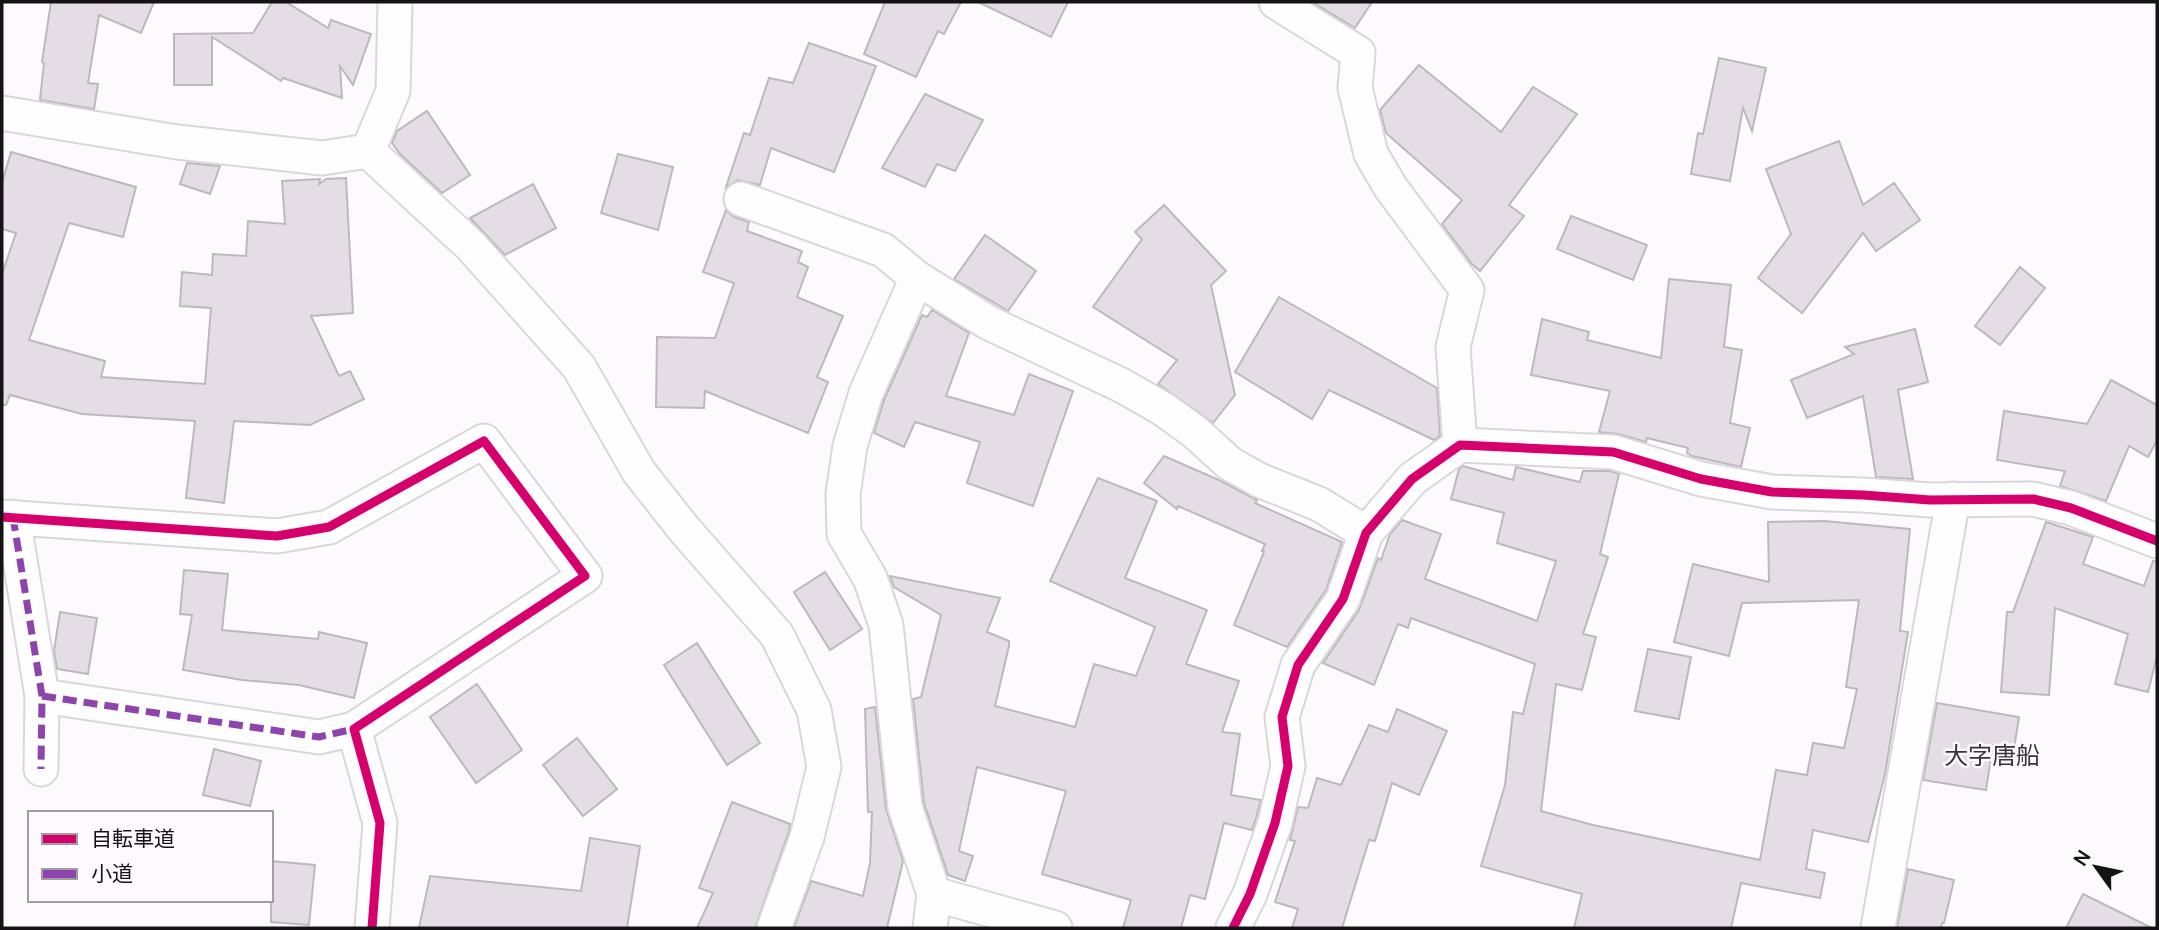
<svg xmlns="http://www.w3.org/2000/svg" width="2159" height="930" viewBox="0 0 2159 930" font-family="Manrope,'Noto Sans JP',sans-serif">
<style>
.building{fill:#e5dde5;stroke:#bcb9bc;stroke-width:2}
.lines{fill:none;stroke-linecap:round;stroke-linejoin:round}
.minor-casing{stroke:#d9d7d9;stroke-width:37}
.minor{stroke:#fffeff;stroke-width:33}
.quiet{stroke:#8e44ad;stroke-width:7;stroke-dasharray:14 7;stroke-linecap:butt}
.cycleway-casing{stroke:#fef9fe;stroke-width:13}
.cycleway{stroke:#d6006c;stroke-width:9}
.labels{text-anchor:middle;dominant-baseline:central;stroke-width:5;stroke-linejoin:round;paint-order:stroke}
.quarter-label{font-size:24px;fill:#393339;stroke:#fef9fe}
</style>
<rect width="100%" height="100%" fill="#fdfafd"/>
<!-- building -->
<g class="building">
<path d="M51,2H154L141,33L99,15L88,83L98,84L94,109L40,100L44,63L42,62Z"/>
<path d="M272,2H286L328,28L331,20L371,34L353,85L340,66L342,98L283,78L281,81L212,37V85H174V34L253,33Z"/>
<path d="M885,2H961L944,34L938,31L916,77L864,54Z"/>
<path d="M978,2H1068L1051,37Z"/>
<path d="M1312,2H1372L1355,28Z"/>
<path d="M809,43L876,66L834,172L771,148L760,185L738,180L726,187L744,133L750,135L769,78L793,83Z"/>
<path d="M1719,58L1766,68L1752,131L1743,108L1730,181L1691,174L1698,133L1703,134Z"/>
<path d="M1419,65L1501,132L1533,87L1577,114L1509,205L1524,216L1480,271L1472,264L1442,224L1462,200L1386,133L1380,110Z"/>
<path d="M925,94L983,120L955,171L937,164L925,187L882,168Z"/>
<path d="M427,111L470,175L442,193L400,154L392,143L397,131Z"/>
<path d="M1839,141L1863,205L1894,183L1920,220L1876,251L1863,233L1802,313L1758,278L1791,234L1766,169Z"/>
<path d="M11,152L136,187L123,237L69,223L29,340L105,361L101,377L205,384L211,308L180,306L182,272L212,275L213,254L246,256L248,221L285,224L282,181L320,179L319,184L326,179L346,178L353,313L311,316L339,376L350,371L364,399L310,425L234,421L224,503L186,498L195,421L82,414L10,395L6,405H2V274L16,233L2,229V183Z"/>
<path d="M618,154L673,167L658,230L601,213Z"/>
<path d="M187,163L220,166L210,194L180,184Z"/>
<path d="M533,184L556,228L505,255L470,218Z"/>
<path d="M1164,205L1226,271L1211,285L1235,395L1213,423L1158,384L1177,360L1093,307L1142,239L1135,232Z"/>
<path d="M726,210L734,217L749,222L747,231L802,251L798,262L808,267L797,297L843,316L817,377L828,382L808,433L705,391L704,408L656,407L657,337L715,338L734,283L703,272Z"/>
<path d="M1571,216L1647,245L1633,280L1557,249Z"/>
<path d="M985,235L1036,271L1008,311L954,279Z"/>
<path d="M2020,267L2045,288L2000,345L1975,326Z"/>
<path d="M1669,279L1731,285L1724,347L1742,350L1730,423L1750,428L1741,467L1692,456L1687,453L1688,448L1647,438L1646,442L1618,434L1599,432L1610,391L1531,375L1542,319L1589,332L1587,340L1661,358Z"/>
<path d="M1279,297L1437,388L1440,436L1434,440L1329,390L1312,419L1235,372Z"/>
<path d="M932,310L969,333L946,396L1014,415L1029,374L1073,391L1033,506L967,483L980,442L915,422L904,447L874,433L884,400L922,315L927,317Z"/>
<path d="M1915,329L1928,382L1898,390L1913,479L1876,477L1863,396L1807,418L1791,380L1854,354L1845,347Z"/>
<path d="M2111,380L2157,405V440L2148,457L2129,446L2106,501L2060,486L2065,471L1997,460L2004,411L2087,424Z"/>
<path d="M1164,456L1221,481L1257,500L1255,503L1342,542L1326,590L1287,647L1234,625L1264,552L1262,551L1265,544L1178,506L1177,509L1144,483Z"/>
<path d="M1463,466L1513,480L1516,467L1580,482L1583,471H1610L1619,474L1600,554L1608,557L1583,634L1596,637L1582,690L1556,684L1541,811L1593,825L1760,860L1776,770L1807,775L1813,743L1844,748L1857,689L1846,687L1859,600L1742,603L1729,656L1674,642L1693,564L1769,582L1768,522L1824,521L1910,529L1900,631L1908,632L1885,774L1868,842L1813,830L1806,869L1825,873L1820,898L1741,883L1731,928H1574L1582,894L1481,866L1505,785L1513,712L1523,714L1535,664L1411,618L1408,628L1398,624L1374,685L1323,663L1359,610L1378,558L1381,560L1390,534L1402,520L1441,534L1425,579L1537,621L1556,561L1497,543L1504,513L1451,499L1459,469Z"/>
<path d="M1098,478L1157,501L1125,578L1207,610L1186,664L1239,681L1222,732L1240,734L1231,795L1261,800L1256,818L1252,830L1224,823L1205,899L1190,895L1181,928H1123L1131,900L1042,874L1066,791L977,767L959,851L973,856L965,881L948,875L924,803L913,699L921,697L941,615L894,587L890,576L1000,598L987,632L1009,641V646L995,706L1075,727L1094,664L1136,676L1155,627L1050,581Z"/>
<path d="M2046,522L2093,537L2083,564L2144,586L2153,561L2157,562V656L2148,692L2115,684L2128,634L2055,608L2049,695L2001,692L2007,612H2013Z"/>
<path d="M184,570L228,574L222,630L318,639L319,632L367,643L354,698L299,685L242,680L183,670L192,615L180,614Z"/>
<path d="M825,572L862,629L830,650L794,592Z"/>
<path d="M60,612L97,618L88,674L57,669L54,651Z"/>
<path d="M697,643L760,743L727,765L664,665Z"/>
<path d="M1648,649L1691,657L1679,719L1635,711Z"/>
<path d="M477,684L522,750L476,783L430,717Z"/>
<path d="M1937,703L2019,717L2014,749L1993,745L1986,790L1923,780Z"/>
<path d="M875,707L886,809L903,861L887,928H794L811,881L863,896L870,863L872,812H868L865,709Z"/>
<path d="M1397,709L1447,731L1419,795L1392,783L1375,841L1369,840L1342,928H1292L1298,909L1275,902L1295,841L1290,840L1298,807L1308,808L1317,778L1341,785L1369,725L1388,732Z"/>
<path d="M577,738L617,789L583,816L543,765Z"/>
<path d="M214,749L261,761L250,806L203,795Z"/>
<path d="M732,802L790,824L789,831L755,928H697L713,893L699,888Z"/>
<path d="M590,838L640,846L627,928H419L430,876L581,891Z"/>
<path d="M271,861L315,865L309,925L271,922Z"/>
<path d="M1908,869L1954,880L1944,923H1942L1941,928H1897Z"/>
<path d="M2083,894L2152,928H2066Z"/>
</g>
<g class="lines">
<!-- minor casing -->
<g class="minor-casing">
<g id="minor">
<path d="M1276,2L1358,53L1355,88L1371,154L1391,188L1467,290L1453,347L1460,445"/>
<path d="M2,113L177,142L322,158L368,151"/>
<path d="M368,151L471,246L579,367L639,472L684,529L777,635L814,710L824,767L807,837L774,928"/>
<path d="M368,151L393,91L395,2"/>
<path d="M741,199L883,250L917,278L989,323L1121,385L1163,409L1195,432L1229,463L1259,480L1319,504L1366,533"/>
<path d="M917,278L866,393L850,446L843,494L844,534L870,578L886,625L905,807L934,894L930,928"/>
<path d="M2,517L277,536L329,527L484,441L585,576L354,729L380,823L372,928"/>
<path d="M13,517L42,696L41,769"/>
<path d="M42,696L319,737L354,729"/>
<path d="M934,894L1055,928"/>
<path d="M1233,928L1250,894L1275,823L1288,766L1282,717L1298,665L1343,599L1366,533L1412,479L1460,445L1613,452L1701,479L1772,492L1863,495L1930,500L2033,499L2071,508L2157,541"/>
<path d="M1878,928L1953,499"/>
</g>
</g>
<!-- minor -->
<use href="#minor" class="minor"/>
<!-- quiet -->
<g class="quiet">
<path d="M13,517L42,696L41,769"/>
<path d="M42,696L319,737L354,729"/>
</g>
<!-- cycleway casing -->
<g class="cycleway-casing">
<g id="cycleway">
<path d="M2,517L277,536L329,527L484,441L585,576L354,729L380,823L372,928"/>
<path d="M1233,928L1250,894L1275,823L1288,766L1282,717L1298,665L1343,599L1366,533L1412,479L1460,445L1613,452L1701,479L1772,492L1863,495L1930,500L2033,499L2071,508L2157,541"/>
</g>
</g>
<!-- cycleway -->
<use href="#cycleway" class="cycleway"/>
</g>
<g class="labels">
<!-- quarter labels -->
<g class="quarter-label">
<text x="1992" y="754">大字唐船</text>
</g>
</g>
<!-- border -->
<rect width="2159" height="930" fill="none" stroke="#151315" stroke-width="7"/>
<!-- legend -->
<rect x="28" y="811" width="245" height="91" fill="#fef9fe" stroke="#a19da1" stroke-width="2"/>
<rect x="42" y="834" width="35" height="10" fill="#d6006c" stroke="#a19da1" stroke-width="2"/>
<text x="91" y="846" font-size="21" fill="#151315">自転車道</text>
<rect x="42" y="869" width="35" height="10" fill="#8e44ad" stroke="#a19da1" stroke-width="2"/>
<text x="91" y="881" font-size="21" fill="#151315">小道</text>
<!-- north arrow -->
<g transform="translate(2096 867) rotate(303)" stroke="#fef9fe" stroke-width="5" paint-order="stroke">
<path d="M0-5L12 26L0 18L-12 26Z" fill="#151315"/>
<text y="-10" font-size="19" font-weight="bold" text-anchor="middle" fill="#151315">N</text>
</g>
</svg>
